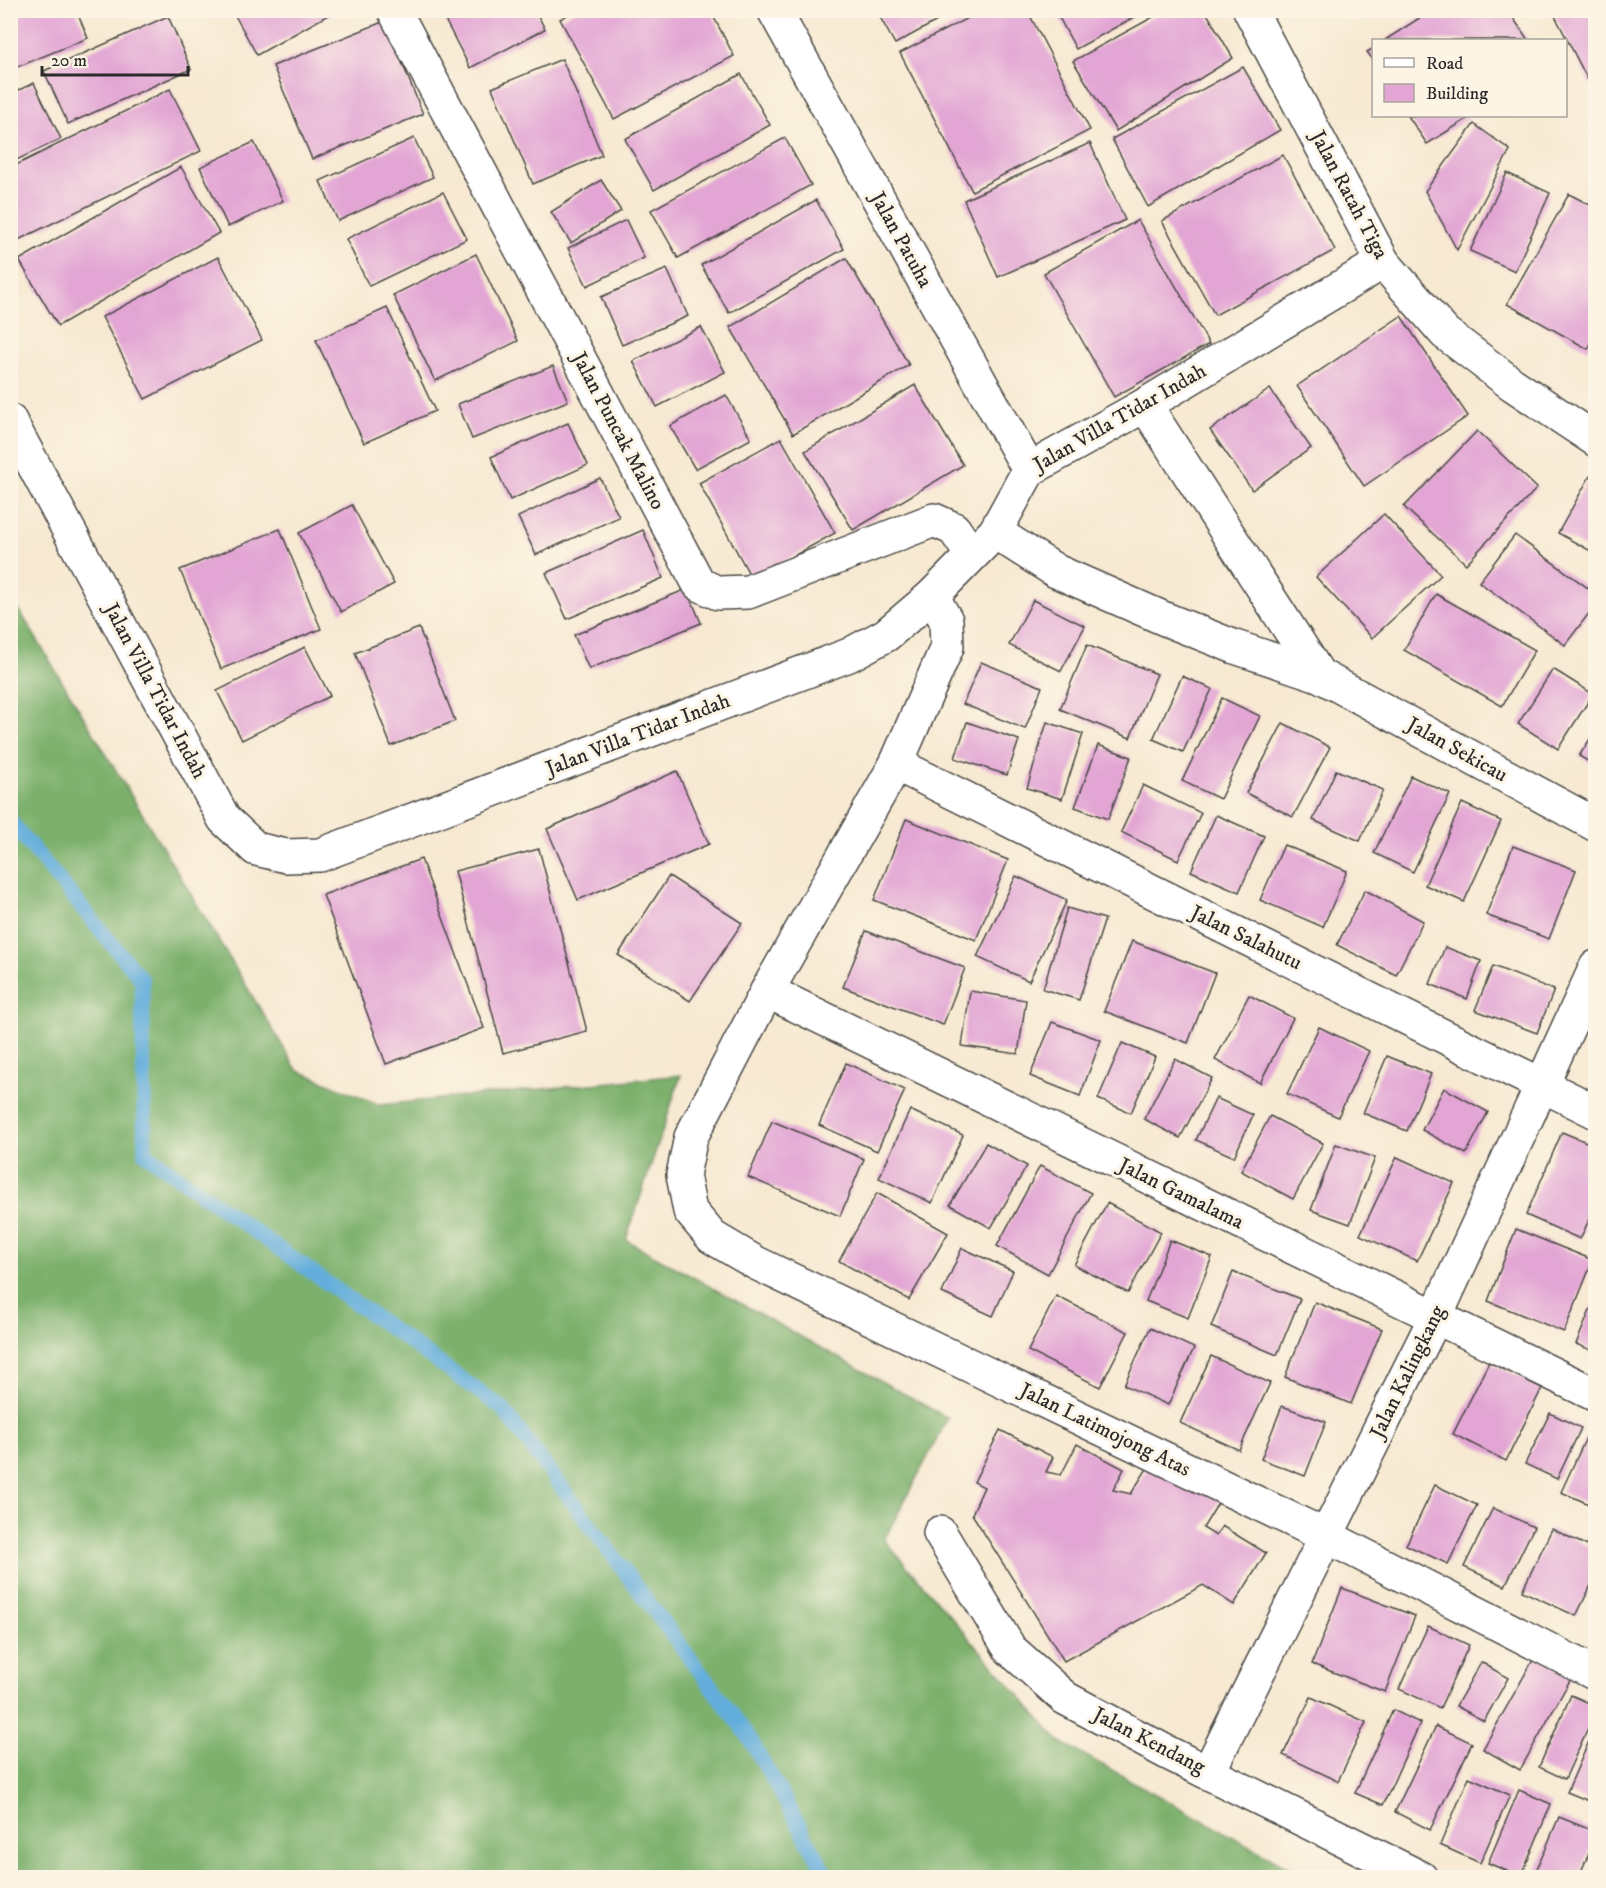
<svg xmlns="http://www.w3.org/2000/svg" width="1606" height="1888" viewBox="0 0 1606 1888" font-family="'IM FELL DW Pica',serif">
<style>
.forest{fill:#7bb06c;stroke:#536e4c;stroke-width:1.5}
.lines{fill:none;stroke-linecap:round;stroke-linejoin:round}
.stream{stroke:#64aedc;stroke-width:15}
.building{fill:#e2a5d4}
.street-casing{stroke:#4a4844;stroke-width:36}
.street{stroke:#fff;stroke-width:33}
.labels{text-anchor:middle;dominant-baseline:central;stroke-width:6;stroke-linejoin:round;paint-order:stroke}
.street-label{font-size:21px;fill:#2b2b2b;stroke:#fcf5e5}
</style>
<rect width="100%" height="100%" fill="#fcf5e5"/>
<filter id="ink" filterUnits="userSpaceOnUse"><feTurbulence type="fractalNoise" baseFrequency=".0167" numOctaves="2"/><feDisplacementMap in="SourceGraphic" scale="12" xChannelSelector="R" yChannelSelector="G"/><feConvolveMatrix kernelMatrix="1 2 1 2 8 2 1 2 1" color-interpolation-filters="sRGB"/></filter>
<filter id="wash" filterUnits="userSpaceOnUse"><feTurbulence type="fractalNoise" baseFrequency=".008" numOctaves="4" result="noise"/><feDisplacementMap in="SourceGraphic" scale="24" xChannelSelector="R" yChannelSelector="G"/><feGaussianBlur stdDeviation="1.35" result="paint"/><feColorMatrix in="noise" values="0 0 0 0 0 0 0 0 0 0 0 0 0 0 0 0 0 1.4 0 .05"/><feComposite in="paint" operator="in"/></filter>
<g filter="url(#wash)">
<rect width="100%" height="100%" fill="#f7e9d2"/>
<!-- forest -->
<path class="forest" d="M10,595L297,1070L380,1105L681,1075L626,1240L948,1418L884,1540L1059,1741L1306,1877H11Z"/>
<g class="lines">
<!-- stream -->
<path class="stream" d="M10,821L142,980L145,1153L502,1408L747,1734L829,1878"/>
</g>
<g id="blocks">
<!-- building -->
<g class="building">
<path d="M10,10H76L88,38L10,70Z"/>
<path d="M235,10H337L257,55L233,12Z"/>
<path d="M440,10H535L545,29L470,68Z"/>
<path d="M576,10H710L734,56L614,119L560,19Z"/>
<path d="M876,10H957L895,44Z"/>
<path d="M983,10H1027L1090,130L972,191L900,53Z"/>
<path d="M1055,10H1147L1076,49Z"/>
<path d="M1166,10H1205L1233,58L1116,131L1073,61Z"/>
<path d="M1432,10H1508L1528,40H1385Z"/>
<path d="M1552,10H1596V81L1590,84Z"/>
<path d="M168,16L191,69L68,124L44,71Z"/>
<path d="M385,21L423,114L312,159L273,66Z"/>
<path d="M1374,48V61L1367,52Z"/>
<path d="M562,59L602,155L533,184L492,88Z"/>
<path d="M1243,67L1280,130L1148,207L1112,139Z"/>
<path d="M741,74L770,125L654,190L625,139Z"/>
<path d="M34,83L61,139L10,163V94Z"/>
<path d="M170,89L201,151L10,244V168Z"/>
<path d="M1408,116H1472L1427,144Z"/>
<path d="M1474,124L1510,150L1457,250L1425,191Z"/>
<path d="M414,138L433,177L338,221L320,181Z"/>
<path d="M785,138L811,185L678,258L651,210Z"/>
<path d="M254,142L283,201L228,227L200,167Z"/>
<path d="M1090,143L1125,220L998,277L964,200Z"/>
<path d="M1283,155L1335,250L1215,315L1162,221Z"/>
<path d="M181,167L219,233L58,326L19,260Z"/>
<path d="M1507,173L1550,193L1515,271L1470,251Z"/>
<path d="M601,180L621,211L571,243L551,212Z"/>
<path d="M443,192L467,239L369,286L346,239Z"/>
<path d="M1569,194L1596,208V335L1588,349L1507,304Z"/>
<path d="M816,200L844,249L729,313L701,265Z"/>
<path d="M626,220L644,258L587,286L568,248Z"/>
<path d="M1138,220L1209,344L1114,397L1044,273Z"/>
<path d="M476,254L518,341L435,381L393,295Z"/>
<path d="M218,257L262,340L145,399L102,317Z"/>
<path d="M846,258L909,365L793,434L730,327Z"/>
<path d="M667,269L688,316L622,345L601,297Z"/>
<path d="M387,308L435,411L364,443L316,340Z"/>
<path d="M1401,316L1468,416L1364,486L1297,386Z"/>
<path d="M701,327L725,372L657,407L633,361Z"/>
<path d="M553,366L568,401L472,439L458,404Z"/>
<path d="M915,385L963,465L853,530L805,451Z"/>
<path d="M1270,389L1311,448L1252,490L1210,430Z"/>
<path d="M726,395L751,439L695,469L670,426Z"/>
<path d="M568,423L588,465L510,500L491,457Z"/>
<path d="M1477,431L1537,488L1466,564L1404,507Z"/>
<path d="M781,438L835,533L752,579L699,483Z"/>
<path d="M1590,476L1596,479V554L1558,533Z"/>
<path d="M600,478L619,517L536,555L518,517Z"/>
<path d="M352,505L394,584L341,612L299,533Z"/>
<path d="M1384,514L1441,575L1372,638L1316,577Z"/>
<path d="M280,529L321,629L221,669L180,570Z"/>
<path d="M643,530L663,578L567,619L546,573Z"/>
<path d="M1515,535L1596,594V604L1565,645L1479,582Z"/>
<path d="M687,589L701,623L589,669L574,635Z"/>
<path d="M1436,594L1535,650L1502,706L1404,650Z"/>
<path d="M1033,600L1085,626L1061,671L1009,645Z"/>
<path d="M419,628L455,721L391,746L355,653Z"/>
<path d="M1087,645L1157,674L1130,738L1060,709Z"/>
<path d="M305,647L330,696L242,740L217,691Z"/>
<path d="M981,662L1042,687L1025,729L963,704Z"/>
<path d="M1553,669L1593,694L1558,749L1518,724Z"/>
<path d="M1182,676L1212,689L1183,752L1153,739Z"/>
<path d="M1222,698L1260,716L1220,799L1182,781Z"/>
<path d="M967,722L1019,740L1007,775L955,758Z"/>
<path d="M1047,722L1083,734L1062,799L1027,788Z"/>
<path d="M1283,723L1330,747L1293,817L1246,793Z"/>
<path d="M1596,730V766L1579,756Z"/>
<path d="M1098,745L1131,757L1108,819L1075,807Z"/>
<path d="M1336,770L1383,790L1360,841L1313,820Z"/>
<path d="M677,771L709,844L578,900L547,829Z"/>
<path d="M1411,776L1450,794L1413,872L1374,853Z"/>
<path d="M1143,785L1201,813L1178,860L1121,832Z"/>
<path d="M1462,803L1501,821L1464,902L1425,885Z"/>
<path d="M1216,815L1264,836L1239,892L1191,871Z"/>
<path d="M906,819L1008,860L976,940L874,900Z"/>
<path d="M1284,845L1347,871L1323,927L1260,900Z"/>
<path d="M1513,846L1576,870L1549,939L1486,915Z"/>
<path d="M539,849L587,1031L503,1053L455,871Z"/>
<path d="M421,859L484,1028L386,1064L323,895Z"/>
<path d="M669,876L742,923L690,1001L618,955Z"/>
<path d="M1016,876L1067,900L1029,981L977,957Z"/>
<path d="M1365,890L1423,921L1396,975L1337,945Z"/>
<path d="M1067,908L1105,919L1079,1000L1043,989Z"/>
<path d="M866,931L965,968L943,1025L843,987Z"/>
<path d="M1132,941L1215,973L1188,1043L1104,1011Z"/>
<path d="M1445,947L1481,961L1467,999L1430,984Z"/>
<path d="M1493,966L1554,990L1537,1033L1475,1010Z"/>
<path d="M970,991L1026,1000L1018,1054L962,1046Z"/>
<path d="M1249,995L1293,1018L1260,1083L1215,1060Z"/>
<path d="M1052,1022L1101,1040L1080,1096L1030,1076Z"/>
<path d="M1319,1027L1369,1051L1338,1117L1287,1094Z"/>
<path d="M1122,1043L1155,1057L1131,1113L1098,1099Z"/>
<path d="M1387,1056L1431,1074L1407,1131L1363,1113Z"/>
<path d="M1175,1059L1212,1078L1180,1138L1144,1119Z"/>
<path d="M846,1063L905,1090L877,1151L819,1125Z"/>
<path d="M1444,1088L1488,1112L1466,1154L1422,1130Z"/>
<path d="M1216,1098L1253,1115L1234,1157L1196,1140Z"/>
<path d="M910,1110L963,1135L932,1203L879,1178Z"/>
<path d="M1270,1116L1323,1143L1293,1199L1241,1171Z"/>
<path d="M772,1121L864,1159L840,1216L748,1177Z"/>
<path d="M1562,1132L1596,1146V1205L1580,1239L1526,1215Z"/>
<path d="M986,1143L1027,1166L991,1228L950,1205Z"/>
<path d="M1336,1144L1375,1158L1350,1224L1311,1210Z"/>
<path d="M1397,1157L1454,1183L1417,1261L1360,1235Z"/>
<path d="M1040,1166L1091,1193L1048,1274L997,1246Z"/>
<path d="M877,1193L948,1233L909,1300L839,1261Z"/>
<path d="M1107,1203L1161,1232L1128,1293L1074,1265Z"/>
<path d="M1516,1229L1593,1260L1564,1332L1488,1301Z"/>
<path d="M1170,1240L1212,1257L1188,1318L1146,1301Z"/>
<path d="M962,1248L1013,1271L993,1316L942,1293Z"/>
<path d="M1233,1272L1300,1299L1277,1355L1211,1327Z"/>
<path d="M1056,1296L1128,1332L1100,1387L1028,1351Z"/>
<path d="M1596,1296V1352L1576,1344Z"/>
<path d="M1315,1302L1382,1329L1351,1404L1285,1377Z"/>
<path d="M1150,1328L1194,1348L1168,1405L1124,1385Z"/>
<path d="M1211,1356L1270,1383L1239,1450L1180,1423Z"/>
<path d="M1489,1362L1542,1388L1506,1461L1453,1434Z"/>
<path d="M1282,1406L1326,1422L1305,1476L1261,1459Z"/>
<path d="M1550,1413L1581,1428L1557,1479L1525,1464Z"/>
<path d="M1596,1416V1507L1561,1492Z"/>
<path d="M1000,1430L1053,1457L1046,1472L1061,1475L1077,1444L1124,1469L1113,1490L1131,1494L1153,1459L1220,1500L1203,1528L1216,1536L1222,1526L1266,1553L1234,1605L1203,1585L1064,1661L972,1514L984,1487L974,1482Z"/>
<path d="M1435,1485L1477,1505L1448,1564L1406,1545Z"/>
<path d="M1493,1508L1534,1527L1505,1586L1464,1567Z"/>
<path d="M1552,1529L1596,1550V1575L1576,1616L1522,1591Z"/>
<path d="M1342,1588L1415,1616L1385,1692L1312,1664Z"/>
<path d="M1428,1626L1469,1645L1440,1708L1399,1689Z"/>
<path d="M1538,1651L1575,1671L1520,1770L1483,1749Z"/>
<path d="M1481,1662L1508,1678L1484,1721L1456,1706Z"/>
<path d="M1571,1695L1596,1706V1710L1565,1779L1539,1767Z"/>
<path d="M1311,1697L1366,1722L1338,1781L1283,1755Z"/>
<path d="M1393,1710L1420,1723L1383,1805L1355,1793Z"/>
<path d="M1596,1725V1804L1567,1792Z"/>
<path d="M1436,1726L1472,1743L1430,1830L1395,1812Z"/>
<path d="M1469,1777L1510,1795L1480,1863L1440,1845Z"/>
<path d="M1519,1790L1551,1804L1521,1877L1488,1863Z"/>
<path d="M1559,1817L1596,1832V1838L1578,1878H1533Z"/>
<path d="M1596,1862V1878H1587Z"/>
</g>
</g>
</g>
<g filter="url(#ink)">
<use href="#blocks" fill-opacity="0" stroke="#4a4844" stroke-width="1.5"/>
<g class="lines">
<!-- street casing -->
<g class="street-casing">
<g id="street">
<path d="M394,10L699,584L718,593L748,592L934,520L954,529L971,554"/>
<path d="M774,10L1029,470"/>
<path d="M1250,10L1383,262L1445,333L1512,384L1596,440"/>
<path d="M10,421L224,819L256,849L286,856L320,855L849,655L886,635L932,596L995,532L1029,470L1145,405L1383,262"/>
<path d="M995,532L1056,571L1165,619L1235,647L1319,675L1145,405"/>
<path d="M932,596L946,620L947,647L896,764L767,991L691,1137L683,1175L690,1211L712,1237L756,1263L1326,1536L1596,1674"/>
<path d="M1319,675L1596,825"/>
<path d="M896,764L1596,1112"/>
<path d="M767,991L1596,1395"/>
<path d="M940,1533L1010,1649L1065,1698L1168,1753L1421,1878"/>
<path d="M1209,1771L1435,1318L1596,967"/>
</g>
</g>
<!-- street -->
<use href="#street" class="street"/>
</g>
</g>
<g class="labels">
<!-- street labels -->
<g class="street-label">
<text transform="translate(1349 195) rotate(62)">Jalan Ratah Tiga</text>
<text transform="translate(901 240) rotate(61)">Jalan Patuha</text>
<text transform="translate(1120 418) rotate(-30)">Jalan Villa Tidar Indah</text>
<text transform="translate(618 431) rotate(62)">Jalan Puncak Malino</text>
<text transform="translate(155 691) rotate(62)">Jalan Villa Tidar Indah</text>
<text transform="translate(638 735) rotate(-21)">Jalan Villa Tidar Indah</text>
<text transform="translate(1457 750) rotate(29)">Jalan Sekicau</text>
<text transform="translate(1246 938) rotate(26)">Jalan Salahutu</text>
<text transform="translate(1181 1194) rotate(26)">Jalan Gamalama</text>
<text transform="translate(1408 1372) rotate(-64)">Jalan Kalingkang</text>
<text transform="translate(1105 1430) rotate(26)">Jalan Latimojong Atas</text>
<text transform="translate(1149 1741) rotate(27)">Jalan Kendang</text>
</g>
</g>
<!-- margin -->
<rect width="1606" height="1888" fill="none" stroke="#fcf5e5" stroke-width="36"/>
<!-- legend -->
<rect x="1372" y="39" width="195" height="78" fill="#fcf5e5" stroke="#a8a49b" stroke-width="1.5"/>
<rect x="1384" y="58" width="30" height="9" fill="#ffffff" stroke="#a8a49b" stroke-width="1.5"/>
<text x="1426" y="69" font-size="18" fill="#2b2b2b">Road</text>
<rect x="1384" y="84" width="30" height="18" fill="#e2a5d4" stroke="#a8a49b" stroke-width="1.5"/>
<text x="1426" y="99" font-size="18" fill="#2b2b2b">Building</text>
<!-- scale -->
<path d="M42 66v9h146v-9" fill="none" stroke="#2b2b2b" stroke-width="3"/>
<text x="51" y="66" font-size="18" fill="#2b2b2b" stroke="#fcf5e5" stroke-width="4.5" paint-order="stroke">20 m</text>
</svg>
